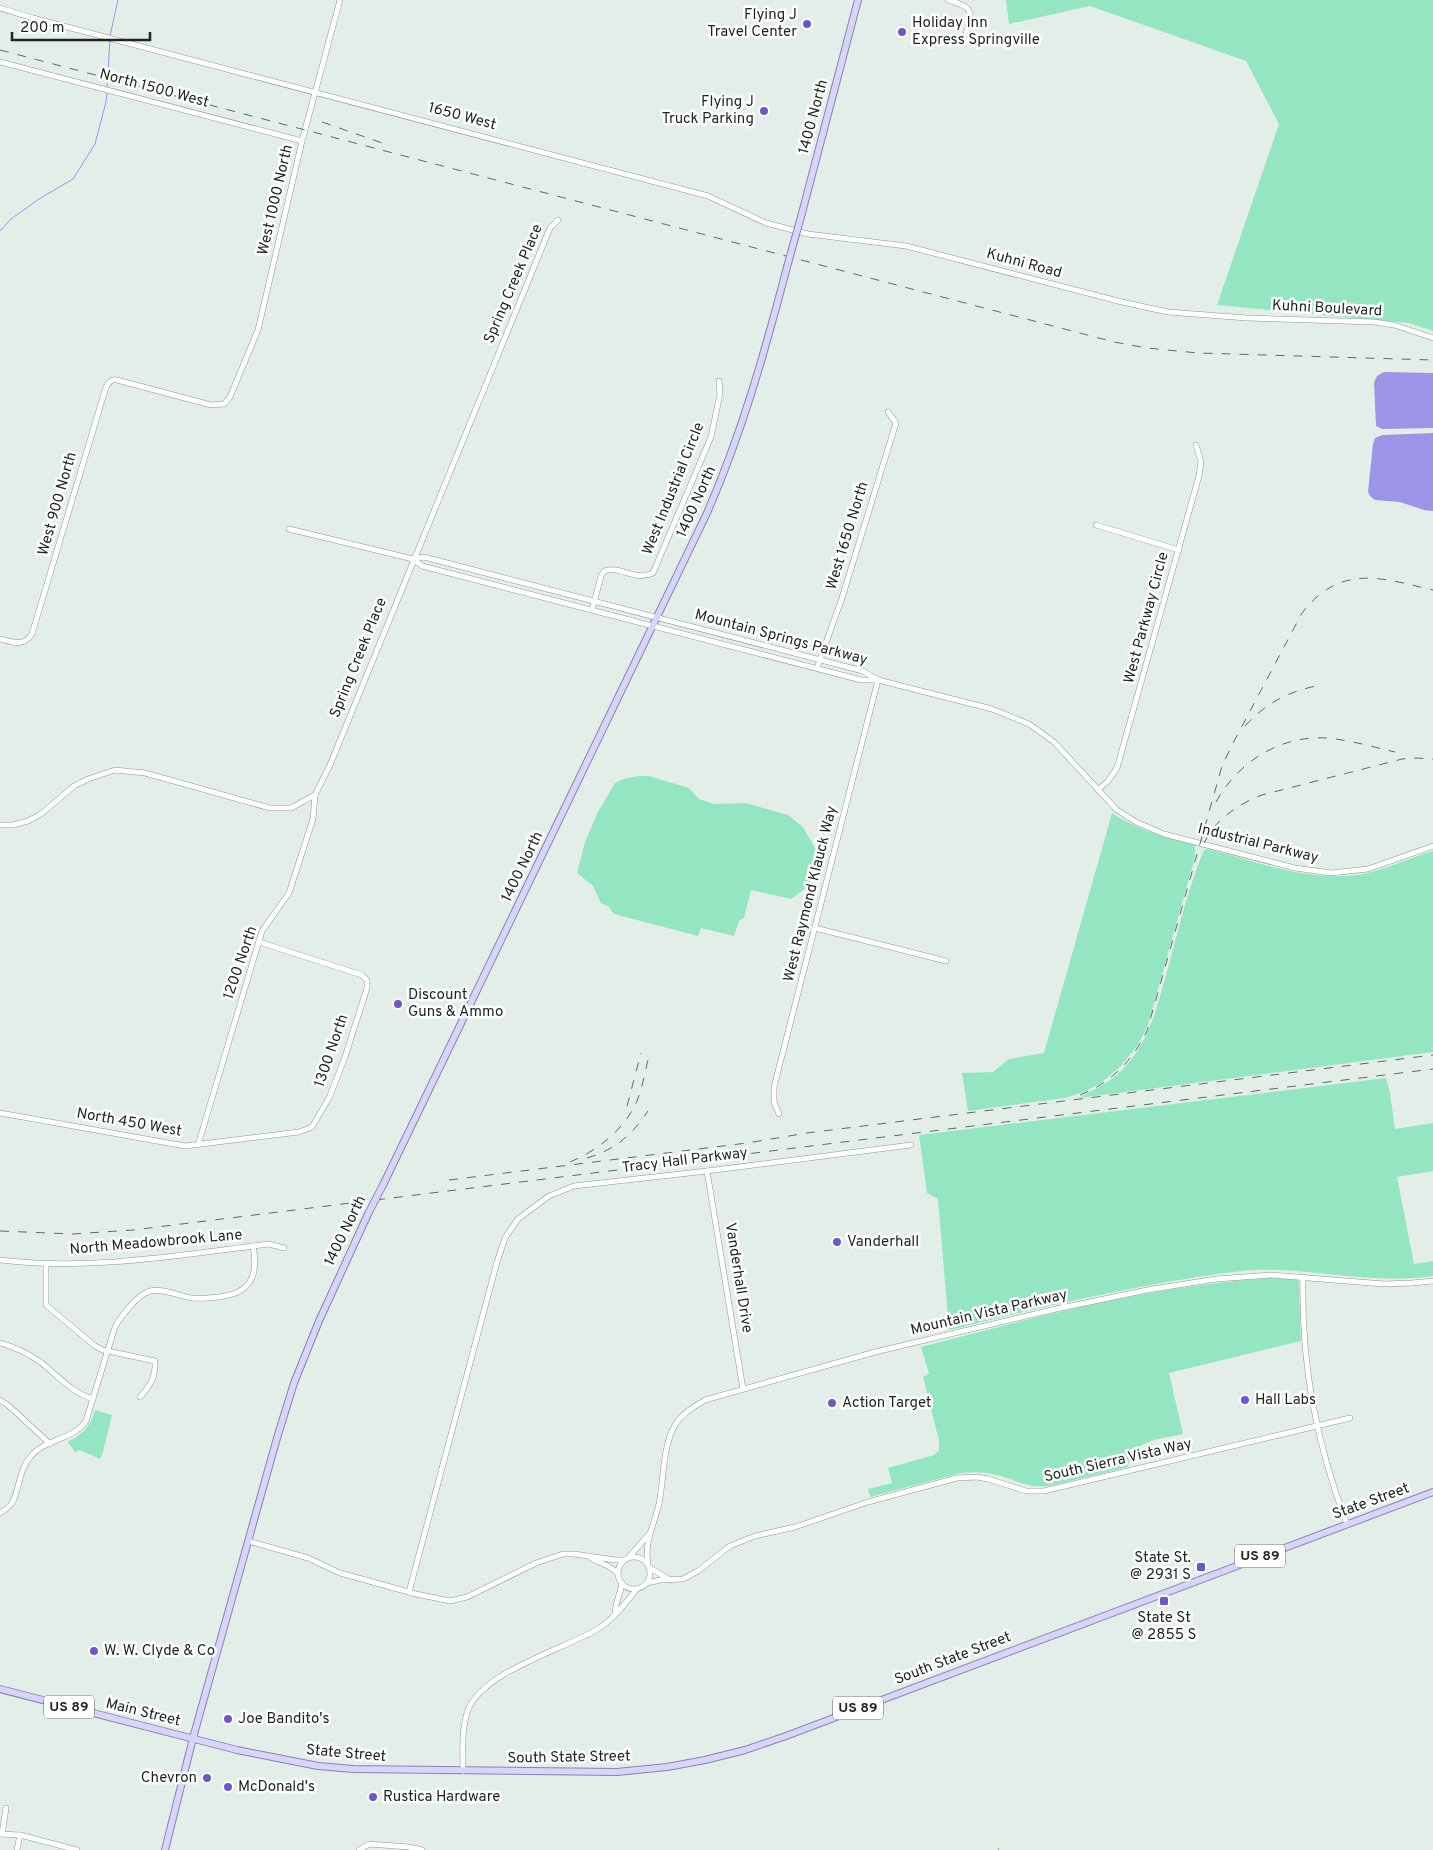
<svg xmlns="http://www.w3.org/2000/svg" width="1433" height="1850" font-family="Overpass,sans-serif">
<rect width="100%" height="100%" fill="#e4eee9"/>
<!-- green -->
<g fill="#94e6c3">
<polygon points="1006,0 1433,0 1433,331 1409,323 1217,305 1279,124 1246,61 1090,6 1009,24"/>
<polygon points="639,776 649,776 689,788 699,799 714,804 746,803 788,815 803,827 819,855 809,886 791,899 751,890 744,918 739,921 734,936 701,928 698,936 614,914 608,906 601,903 593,886 577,873 585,842 598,812 615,783 623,779"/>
<path d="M1112,813C1137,830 1166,837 1195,845V857L1148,1025L1138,1045L1120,1067L1101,1083L1084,1092L1065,1098L968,1111L962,1073L993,1072L1009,1059L1044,1053Z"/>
<path d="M1208,849C1258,862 1311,883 1363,874C1388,869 1409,858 1433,851V1052L1079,1098C1093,1090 1109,1083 1121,1071C1150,1043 1157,1005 1168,968C1179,928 1188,888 1204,850Z"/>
<path d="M1386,1078L1390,1093L1395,1129L1433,1123V1171L1397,1177L1414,1264L1433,1261V1276C1374,1285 1314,1268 1255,1270C1223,1272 1192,1278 1161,1283C1090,1296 1020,1312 950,1330L949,1329L938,1199L927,1193L919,1135Z"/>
<path d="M1269,1278L1295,1279L1299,1281L1301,1341L1169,1373L1183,1434C1161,1439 1132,1439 1128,1467L1049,1486C1022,1488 1015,1478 992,1474C981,1472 972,1472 961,1473L870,1497L868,1489L892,1483L888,1468L934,1455L939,1450V1441L923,1377L929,1374L921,1347C1035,1317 1151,1286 1269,1278Z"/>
<path d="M95,1410L112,1415L103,1452L100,1459L80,1450L75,1452L68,1442C83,1434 90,1427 95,1410Z"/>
</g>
<!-- water -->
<g fill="#9d94e7">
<polygon points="1384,372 1433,373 1433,428 1382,429 1376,426 1374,382 1377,376"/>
<polygon points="1433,433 1433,511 1424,510 1400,502 1375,500 1370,496 1368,492 1373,444 1375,438 1382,435"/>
</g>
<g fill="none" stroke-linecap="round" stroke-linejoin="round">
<!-- stream -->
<g stroke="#9d94e7" stroke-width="1">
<polyline points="110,36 118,0"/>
<polyline points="107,89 110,40"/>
<polyline points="0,231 11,219 39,199 73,179 95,144 106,102 107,93"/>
<polyline points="998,1848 999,1850"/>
</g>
<!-- minor casing -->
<g stroke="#8e9793" stroke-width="6">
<g id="minor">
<path d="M948,0C972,7 974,10 966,34"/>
<polyline points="0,8 33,18 708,196 766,223 808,234 906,246 1122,302 1168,312 1247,318 1374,322 1394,325 1433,338"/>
<polyline points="0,62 302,141"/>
<polyline points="1096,525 1179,550"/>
<polyline points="289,529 413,559 422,566 861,680 878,680"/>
<polyline points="413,559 424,557 863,671 878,680 992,709 1029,724 1054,742 1117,810 1136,822 1164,834 1295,868 1331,873 1368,869 1433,846"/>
<path d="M592,610L601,576L604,571C622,565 633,582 653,573L711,437L720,394L719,381"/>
<path d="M0,639C12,642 24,647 32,634L106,387C109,382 111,379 117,380L211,405L224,404L230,397L258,330L302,141L340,0"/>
<polyline points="817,668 842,598 896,423 888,412"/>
<polyline points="1098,790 1108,781 1117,768 1199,476 1201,462 1196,445"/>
<polyline points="0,825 13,825 28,821 41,814 74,786 88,779 115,770 145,773 270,808 291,808 315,795 330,765 550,228 558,220"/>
<polyline points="815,928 946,961"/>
<polyline points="0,1113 185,1146 299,1132 312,1127 330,1096 345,1057 367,988 367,980 362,975 259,942"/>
<polyline points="779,1114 774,1102 774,1087 878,680"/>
<polyline points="198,1145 262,931 289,893 313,819 315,795"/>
<polyline points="707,1171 743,1389"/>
<path d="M0,1260C90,1271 180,1255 269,1244L284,1248"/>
<path d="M46,1264V1305L95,1346L103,1350L155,1361C156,1377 150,1386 140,1397"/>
<path d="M1303,1277C1301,1364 1316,1443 1347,1524"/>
<path d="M0,1343C14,1347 27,1353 39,1361C58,1375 70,1392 93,1399"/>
<polyline points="0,1400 9,1406 50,1444"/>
<path d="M0,1513C4,1510 10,1507 12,1503C20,1488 19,1469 31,1456C45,1439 73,1440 86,1421L114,1330C118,1319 138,1294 150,1291C163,1288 179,1296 192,1298C201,1299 210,1298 219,1297C250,1293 259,1277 253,1246"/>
<polyline points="248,1541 308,1558 340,1573 416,1594 450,1601 467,1597 536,1563 563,1554 574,1554 615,1560 625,1560"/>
<circle cx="634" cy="1573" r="16"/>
<path d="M590,1557C599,1564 610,1564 618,1574"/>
<polyline points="629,1557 650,1533"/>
<path d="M648,1564C644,1543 654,1525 659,1504C664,1479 662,1448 675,1425C682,1413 694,1407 705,1400L875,1352L1056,1309L1147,1290L1216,1279L1271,1275L1384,1284L1412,1283L1433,1281"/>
<polyline points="650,1568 670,1580"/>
<polyline points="647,1583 660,1580 683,1579 698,1571 730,1546 755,1536 795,1527 868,1502 957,1478 977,1477 988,1479 1026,1491 1044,1491 1350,1418"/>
<polyline points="409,1592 497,1262 505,1238 518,1219 549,1196 574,1186 707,1171 911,1145"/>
<path d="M615,1614C615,1604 620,1594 622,1584"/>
<path d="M463,1771C463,1751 461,1730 468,1710C483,1672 561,1650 596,1630C613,1620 624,1605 636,1590"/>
<polyline points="0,1834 20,1835 77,1850"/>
<polyline points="2,1834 6,1808"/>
<polyline points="17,1850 20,1835"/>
<polyline points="359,1850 369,1844 409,1847 422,1850"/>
</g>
</g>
<!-- major casing -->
<g stroke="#8684ad" stroke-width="8">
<g id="major">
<polyline points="802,213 858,0"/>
<path d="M384,1183L707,513C742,433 765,351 787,267"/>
<polyline points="0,1689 237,1750 318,1766 353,1769 617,1772 667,1767 705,1760 745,1750 786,1736 1433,1492"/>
<polyline points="165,1850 193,1738 277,1438 294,1383 319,1321 368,1214"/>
</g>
</g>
<!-- minor -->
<use href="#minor" stroke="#fff" stroke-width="5"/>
<!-- major -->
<use href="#major" stroke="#d8d4fb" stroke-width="6"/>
<!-- rail -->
<g stroke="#626865" stroke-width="1" stroke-dasharray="9 9" stroke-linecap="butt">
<polyline points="0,50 1114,342 1147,348 1198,353 1433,360"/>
<polyline points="322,122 388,145"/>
<path d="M1245,726C1265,704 1287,692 1316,686"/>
<path d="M1216,802C1238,762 1280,735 1327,738C1350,740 1373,747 1395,752"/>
<path d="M1204,843C1216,819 1238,804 1262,795L1402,759L1417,758L1433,759"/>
<path d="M1080,1095C1111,1083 1133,1060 1147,1031L1222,766L1232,745L1302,613C1341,563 1381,578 1433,590"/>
<polyline points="627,1106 641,1053"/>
<path d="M587,1158C615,1150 632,1135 648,1111"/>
<path d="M570,1162C597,1151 625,1129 637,1101C643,1086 645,1071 649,1056"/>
<polyline points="449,1180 747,1143 807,1133 1433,1055"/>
<polyline points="0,1231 73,1234 133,1230 1433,1069"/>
</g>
<!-- major-bridge casing -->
<g stroke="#8684ad" stroke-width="8" stroke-linecap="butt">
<g id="major-bridge">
<polyline points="787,267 802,213"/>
<polyline points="368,1214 384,1183"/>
</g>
</g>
<!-- major-bridge -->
<use href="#major-bridge" stroke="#d8d4fb" stroke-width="6"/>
</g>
<!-- markers -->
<g fill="#6e56cf" stroke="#fff" stroke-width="2">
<circle cx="807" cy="24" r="5"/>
<circle cx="902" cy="32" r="5"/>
<circle cx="764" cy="111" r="5"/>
<circle cx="398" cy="1004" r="5"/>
<circle cx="837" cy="1242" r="5"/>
<circle cx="1245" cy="1400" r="5"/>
<circle cx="832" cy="1403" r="5"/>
<rect x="1196" y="1562" width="10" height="10" rx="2.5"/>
<rect x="1159" y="1596" width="10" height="10" rx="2.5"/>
<circle cx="94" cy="1651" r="5"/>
<circle cx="228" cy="1719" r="5"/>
<circle cx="207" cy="1778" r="5"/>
<circle cx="228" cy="1787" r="5"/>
<circle cx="373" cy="1797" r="5"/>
</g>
<g text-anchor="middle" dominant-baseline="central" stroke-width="5" stroke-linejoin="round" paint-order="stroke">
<!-- shield labels -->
<g fill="#fff" stroke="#626564" stroke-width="1">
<rect x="1235" y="1544.5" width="50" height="23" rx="4"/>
<rect x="44" y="1695.5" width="50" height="23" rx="4"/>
<rect x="833" y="1696.5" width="50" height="23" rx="4"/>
</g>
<g font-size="14" font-weight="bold" fill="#1f2321">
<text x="1260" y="1556">US 89</text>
<text x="69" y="1707">US 89</text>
<text x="858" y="1708">US 89</text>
</g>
<!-- poi labels -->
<g font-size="15" fill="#1f2321" stroke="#fff" text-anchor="start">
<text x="797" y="15" text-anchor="end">Flying J<tspan x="797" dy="17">Travel Center</tspan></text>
<text x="912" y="23">Holiday Inn<tspan x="912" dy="17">Express Springville</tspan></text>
<text x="754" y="102" text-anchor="end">Flying J<tspan x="754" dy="17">Truck Parking</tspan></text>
<text x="408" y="995">Discount<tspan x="408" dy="17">Guns &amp; Ammo</tspan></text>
<text x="847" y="1242">Vanderhall</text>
<text x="1255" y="1400">Hall Labs</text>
<text x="842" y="1403">Action Target</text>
<text x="1191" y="1558" text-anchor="end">State St.<tspan x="1191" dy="17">@ 2931 S</tspan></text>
<text x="1164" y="1618" text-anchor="middle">State St<tspan x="1164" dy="17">@ 2855 S</tspan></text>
<text x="104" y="1651">W. W. Clyde &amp; Co</text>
<text x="238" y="1719">Joe Bandito's</text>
<text x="197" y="1778" text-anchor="end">Chevron</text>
<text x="238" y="1787">McDonald's</text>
<text x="383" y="1797">Rustica Hardware</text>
</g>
<!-- street labels -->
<g font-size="15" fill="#1f2321" stroke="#fff">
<text transform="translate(154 89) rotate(15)">North 1500 West</text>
<text transform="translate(462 117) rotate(15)">1650 West</text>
<text transform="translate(814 117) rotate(-75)">1400 North</text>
<text transform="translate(276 200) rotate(-77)">West 1000 North</text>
<text transform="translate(1024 264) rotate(15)">Kuhni Road</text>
<text transform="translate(514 284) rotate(-67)">Spring Creek Place</text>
<text transform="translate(1327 309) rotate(3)">Kuhni Boulevard</text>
<text transform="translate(674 489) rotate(-68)">West Industrial Circle</text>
<text transform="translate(697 502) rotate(-66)">1400 North</text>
<text transform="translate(58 504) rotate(-74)">West 900 North</text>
<text transform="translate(848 536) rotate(-73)">West 1650 North</text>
<text transform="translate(1147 618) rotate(-75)">West Parkway Circle</text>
<text transform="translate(781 638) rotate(15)">Mountain Springs Parkway</text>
<text transform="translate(359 658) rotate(-68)">Spring Creek Place</text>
<text transform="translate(1258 844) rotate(14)">Industrial Parkway</text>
<text transform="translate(523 867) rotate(-64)">1400 North</text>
<text transform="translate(811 894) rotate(-76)">West Raymond Klauck Way</text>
<text transform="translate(241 963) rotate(-71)">1200 North</text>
<text transform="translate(332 1051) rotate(-71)">1300 North</text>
<text transform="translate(129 1123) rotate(10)">North 450 West</text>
<text transform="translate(685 1161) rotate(-7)">Tracy Hall Parkway</text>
<text transform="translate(346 1231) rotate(-64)">1400 North</text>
<text transform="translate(156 1243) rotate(-5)">North Meadowbrook Lane</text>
<text transform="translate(738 1278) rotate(81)">Vanderhall Drive</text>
<text transform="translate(989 1313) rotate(-13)">Mountain Vista Parkway</text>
<text transform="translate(1118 1461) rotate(-13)">South Sierra Vista Way</text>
<text transform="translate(1371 1502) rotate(-20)">State Street</text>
<text transform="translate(953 1659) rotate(-21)">South State Street</text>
<text transform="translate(143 1713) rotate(14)">Main Street</text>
<text transform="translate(346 1754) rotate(5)">State Street</text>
<text transform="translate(569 1758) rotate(-1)">South State Street</text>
</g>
</g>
<!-- scale -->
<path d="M12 32v8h138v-8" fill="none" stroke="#1f2321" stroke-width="2.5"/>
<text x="20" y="32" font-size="15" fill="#1f2321" stroke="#ffffff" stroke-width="4" paint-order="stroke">200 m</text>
</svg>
